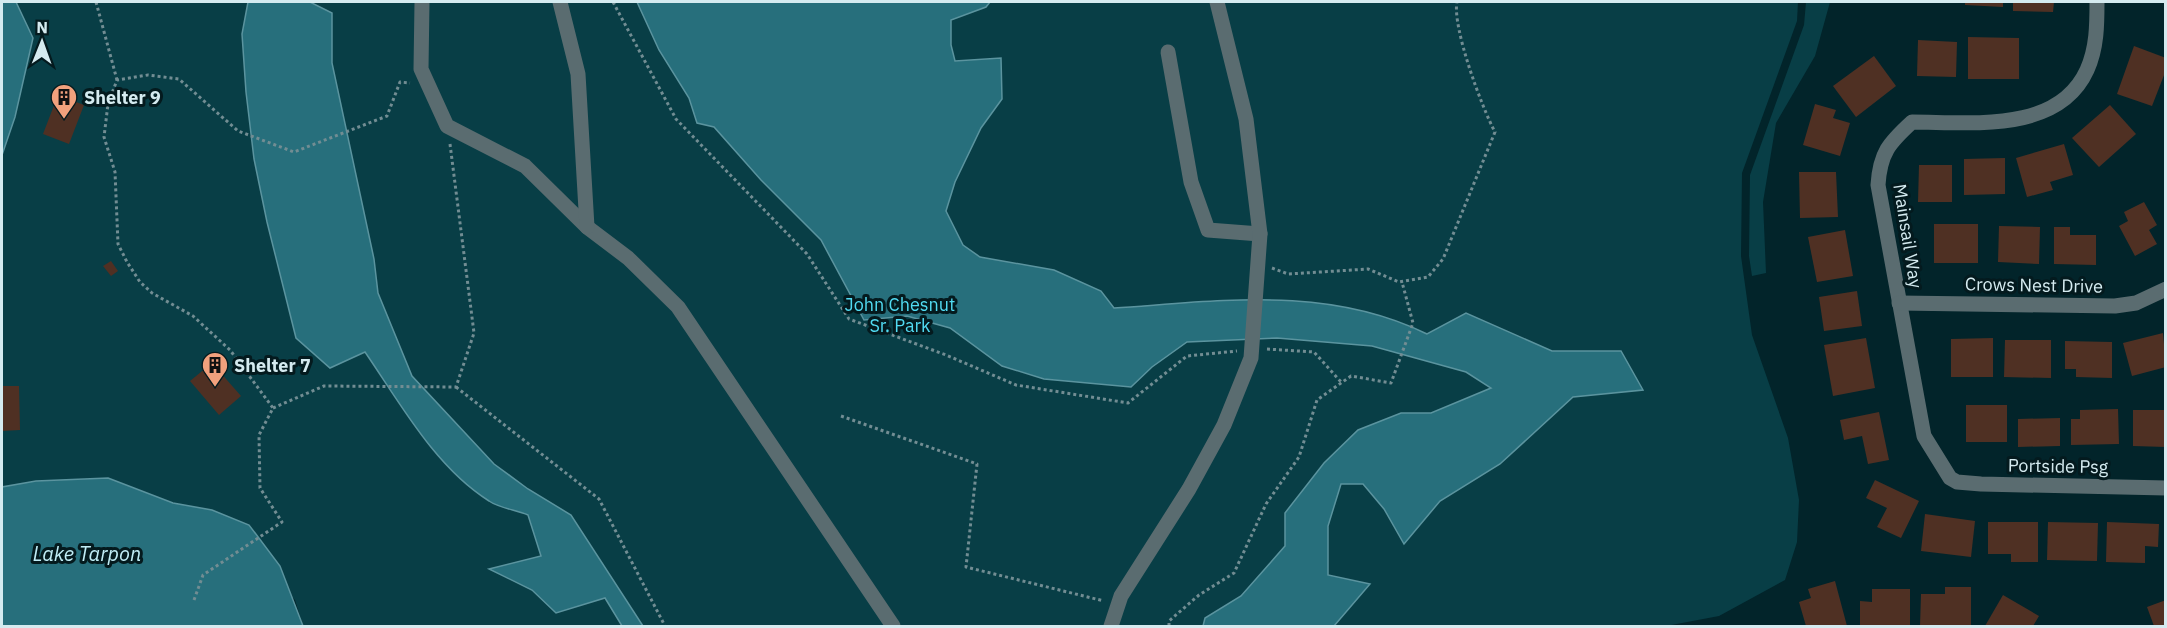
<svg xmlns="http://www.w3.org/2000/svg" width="2167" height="628" font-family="'IBM Plex Sans',sans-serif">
<rect width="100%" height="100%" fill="#02242a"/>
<!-- green -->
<g fill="#083e46">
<polygon points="16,2 1798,2 1797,21 1742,173 1741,256 1752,335 1788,438 1799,500 1797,542 1785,580 1719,616 1666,626 303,626 295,600 212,510 173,503 108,478 36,481 2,487 2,155 15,117 33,38"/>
<polygon points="1806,2 1830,2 1815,56 1776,123 1763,202 1766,273 1752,276 1749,256 1750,175 1804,25"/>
</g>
<!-- water -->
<g fill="#276f7c" stroke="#5b949f" stroke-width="1.5">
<polygon points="2,2 16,2 33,38 15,117 2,155"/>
<path d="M248,2H310L332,13V63L374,259L378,293L412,376L494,464L528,489L571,515L643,626H622L605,598L556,613L532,590L489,569L541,556L528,515C516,510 499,508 489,501C435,467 400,403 365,352L330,368L296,338L267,222L254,159L246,92L242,34Z"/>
<path d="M637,2H990L986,7L951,20V45L955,61L1001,58L1002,99L981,128L955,182L946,211L963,245L980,257L1054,270L1101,291L1114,308C1221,301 1327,285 1427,334L1466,313L1552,351H1621L1643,390L1573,397L1500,464L1440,501L1404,544L1384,509L1363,484H1341L1328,526V575L1370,584L1334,626H1203L1205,618L1241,596L1285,546V513L1324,463L1358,430L1401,413H1431L1491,388L1466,372L1372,346L1277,338L1187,342L1152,367L1131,387L1044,379L1002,366L950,328L907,316L864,320L821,240L761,180L714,127L697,123L689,98L659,50Z"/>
<polygon points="108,478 173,503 212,510 249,525 280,566 303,626 2,626 2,487 36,481"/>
</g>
<!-- building -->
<g fill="#4f3023">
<polygon points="1965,2 2003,2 2003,7 1965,5"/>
<polygon points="2013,2 2054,2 2053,12 2013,11"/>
<polygon points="1968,37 2019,38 2019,79 1968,79"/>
<polygon points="1918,40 1957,42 1956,77 1917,76"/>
<polygon points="2134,46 2166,58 2166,70 2152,106 2117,94"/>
<polygon points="1874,56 1896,86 1856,117 1833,86"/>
<polygon points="58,95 84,105 69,144 43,134"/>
<polygon points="1815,104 1836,110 1833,118 1850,123 1840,156 1803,145"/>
<polygon points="2110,105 2136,134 2099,167 2072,138"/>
<polygon points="2064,144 2073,175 2050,182 2053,190 2027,197 2016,158"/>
<polygon points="2005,158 2005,194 1964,195 1964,159"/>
<polygon points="1919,165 1952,165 1952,202 1918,202"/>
<polygon points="1799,172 1836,172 1838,217 1800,218"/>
<polygon points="2144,202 2157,225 2149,230 2157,244 2135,256 2119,226 2128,221 2124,212"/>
<rect x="1934" y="224" width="44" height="39"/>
<polygon points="1999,226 2040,227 2039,264 1998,262"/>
<polygon points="2054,227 2070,227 2070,235 2096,235 2096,265 2054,264"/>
<polygon points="1845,230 1853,276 1817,282 1808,237"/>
<polygon points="111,261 118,271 111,276 103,266"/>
<polygon points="1857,291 1862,326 1824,331 1819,297"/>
<polygon points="2163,333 2166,367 2132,376 2123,343"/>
<polygon points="1866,338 1875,388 1833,396 1824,345"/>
<polygon points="1993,338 1993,377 1951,377 1951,339"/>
<polygon points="2005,340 2051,340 2051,378 2004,377"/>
<polygon points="2065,341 2112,342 2112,378 2076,377 2076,369 2065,369"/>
<polygon points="212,363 241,396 219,415 190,381"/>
<polygon points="2,386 19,386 20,430 2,431"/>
<rect x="1966" y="405" width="41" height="37"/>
<polygon points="2118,409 2119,444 2071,445 2071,419 2080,419 2080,410"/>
<polygon points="2133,410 2166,410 2166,447 2133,446"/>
<polygon points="1879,412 1889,460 1868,464 1862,436 1844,440 1840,420"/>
<polygon points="2060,418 2060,446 2018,447 2018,419"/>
<polygon points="1875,480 1919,501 1901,538 1877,527 1887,508 1866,498"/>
<polygon points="1925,514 1975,521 1971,557 1921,551"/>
<polygon points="1988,522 2038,522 2038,562 2011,562 2011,554 1988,554"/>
<polygon points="2048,522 2098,523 2097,561 2047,560"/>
<polygon points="2107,522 2159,524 2158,547 2145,546 2145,563 2106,562"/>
<polygon points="1835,581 1847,626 1806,626 1799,602 1811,598 1808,589"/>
<polygon points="1945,587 1971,587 1971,626 1920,626 1921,594 1945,594"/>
<polygon points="1872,589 1910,589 1910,626 1860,626 1860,601 1872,602"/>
<polygon points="2003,595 2039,616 2033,626 1985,626"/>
<polygon points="2166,600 2166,626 2154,626 2147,607"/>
</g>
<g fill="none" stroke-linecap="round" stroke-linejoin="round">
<!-- path -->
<g stroke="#728d93" stroke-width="3" stroke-dasharray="3 3" stroke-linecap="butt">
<polyline points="96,2 117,80"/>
<polyline points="613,2 676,119 807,254 849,319 946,355 1016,385 1128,403 1187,356 1237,351"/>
<path d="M1272,268L1288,274L1368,269L1399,282L1428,277L1443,259L1495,132C1482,108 1452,27 1457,2"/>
<polyline points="1267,349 1314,352 1342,383"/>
<polyline points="456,387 599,499 665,626"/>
<polyline points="273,408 324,386 456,387 474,333 450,144"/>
<polyline points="841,416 977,464 966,567 1104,601"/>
<polyline points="194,600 203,575 282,522 260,488 259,435 273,408 230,350 193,316 152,293 140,282 127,262 118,244 115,172 104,137 108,104 117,80 148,75 179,79 238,131 294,152 387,116 400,82 410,83"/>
<polyline points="1169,626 1169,621 1199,595 1234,573 1266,504 1299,457 1317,400 1351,376 1391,383 1413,323 1402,282"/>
</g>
<!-- minor -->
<g stroke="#5a6c70" stroke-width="15">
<polyline points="422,2 421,69 447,126 525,166 587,227 628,258 678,307 893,626"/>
<polyline points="560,2 578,74 587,227"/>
<path d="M2097,2C2097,24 2097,48 2087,70C2058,134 1970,122 1912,122C1889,143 1880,153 1878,185L1924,436L1950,478L1957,482L1981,484L2166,488"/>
<polyline points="1168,52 1191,182 1208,230 1260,234"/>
<polyline points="1899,303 2115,306 2136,303 2166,289"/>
<polyline points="1111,626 1121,596 1189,489 1224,425 1251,358 1260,234 1246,119 1217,2"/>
</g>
</g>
<!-- icons -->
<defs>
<g id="building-pin" transform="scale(1.35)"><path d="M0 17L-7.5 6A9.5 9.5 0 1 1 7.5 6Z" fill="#f1a17d" stroke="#041a1e"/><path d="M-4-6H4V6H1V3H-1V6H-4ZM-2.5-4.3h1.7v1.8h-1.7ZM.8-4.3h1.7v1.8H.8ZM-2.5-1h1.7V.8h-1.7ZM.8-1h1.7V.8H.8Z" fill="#111"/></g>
</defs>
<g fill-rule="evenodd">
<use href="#building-pin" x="64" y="97"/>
<use href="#building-pin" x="215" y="365"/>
</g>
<g text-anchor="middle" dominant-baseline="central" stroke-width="6" stroke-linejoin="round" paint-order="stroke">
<!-- poi labels -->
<g font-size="18" font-weight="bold" fill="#d5ebf0" stroke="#041a1e" text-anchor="start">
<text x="84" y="97">Shelter 9</text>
<text x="234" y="365">Shelter 7</text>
</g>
<!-- street labels -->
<g font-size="18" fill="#d5ebf0" stroke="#041a1e">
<text transform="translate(1908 236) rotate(81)">Mainsail Way</text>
<text transform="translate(2034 285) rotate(1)">Crows Nest Drive</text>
<text transform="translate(2058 466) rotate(1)">Portside Psg</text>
</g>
<!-- park labels -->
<g font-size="18" fill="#51dbf2" stroke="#041a1e">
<text x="900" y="304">John Chesnut<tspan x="900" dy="21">Sr. Park</tspan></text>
</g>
<!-- water labels -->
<g font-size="20" font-style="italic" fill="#c0edf6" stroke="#041a1e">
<text x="87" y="553">Lake Tarpon</text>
</g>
</g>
<!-- border -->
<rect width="2167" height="628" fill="none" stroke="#d5ebf0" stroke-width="6"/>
<!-- north arrow -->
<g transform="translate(42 42) rotate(1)" stroke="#041a1e" stroke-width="4.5" paint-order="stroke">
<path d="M0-4.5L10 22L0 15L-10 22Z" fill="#d5ebf0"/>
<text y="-9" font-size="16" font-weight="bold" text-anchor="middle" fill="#d5ebf0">N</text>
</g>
</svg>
